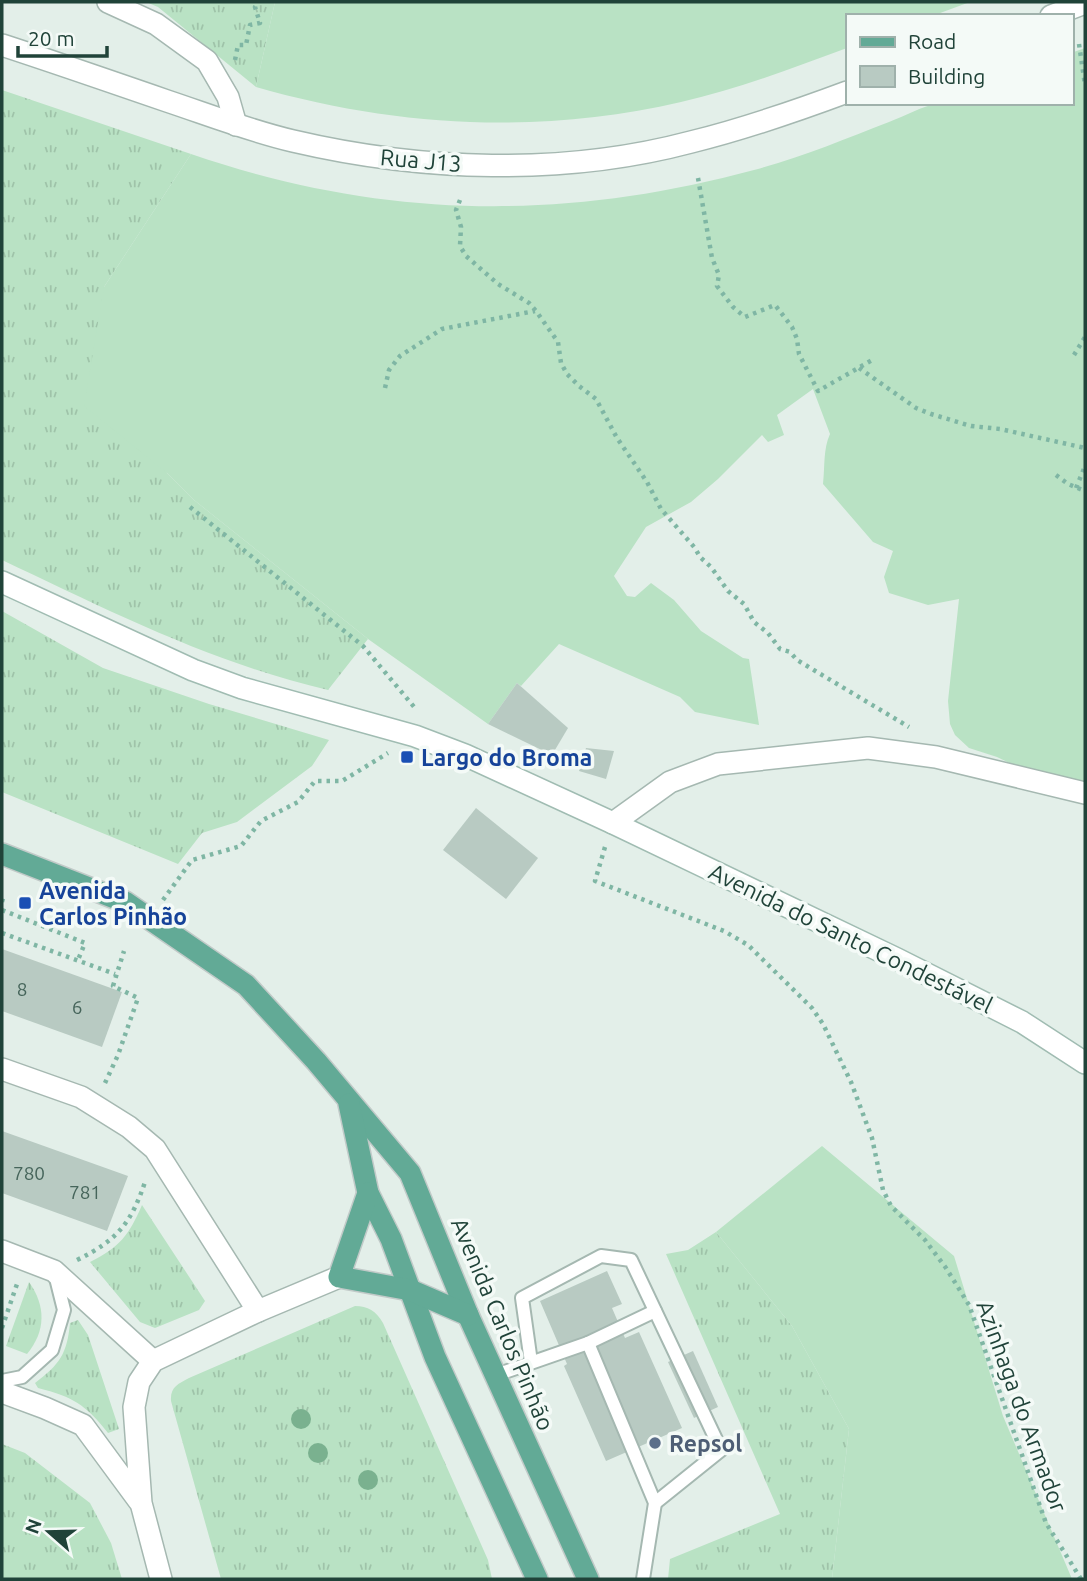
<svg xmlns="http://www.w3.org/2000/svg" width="1087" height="1581" font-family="Ubuntu,sans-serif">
<defs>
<pattern id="grass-tufts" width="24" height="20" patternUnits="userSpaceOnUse" patternTransform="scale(1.75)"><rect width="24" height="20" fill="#b9e2c4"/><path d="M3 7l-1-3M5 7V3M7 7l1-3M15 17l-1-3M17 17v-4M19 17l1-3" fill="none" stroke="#9fc3a9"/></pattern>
</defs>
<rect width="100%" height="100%" fill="#e3efe9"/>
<!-- grass -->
<g fill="url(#grass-tufts)">
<polygon points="146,2 275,2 256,87 158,7"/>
<path d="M2,90L191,154L104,287L167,473L194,500L368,639L328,690C212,663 108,610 2,560Z"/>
<polygon points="2,611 103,668 209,704 329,740 312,766 237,822 202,833 178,864 2,792"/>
<path d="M142,1205L205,1301L199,1310L155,1328L140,1322L90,1262C120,1247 129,1235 142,1205Z"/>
<polygon points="716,1232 792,1326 849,1429 832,1579 668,1579 670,1559 780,1514 666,1254 688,1250"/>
<path d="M29,1282C46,1306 46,1331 27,1354L6,1346Z"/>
<path d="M355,1306C368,1306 376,1311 383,1323L488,1560L492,1579H221L171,1401C170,1387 178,1384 189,1378Z"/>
<path d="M78,1320L88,1335L119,1429L108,1433C85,1404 73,1397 38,1388L35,1383C60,1364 67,1354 70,1323Z"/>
<polygon points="2,1444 25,1453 90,1503 111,1543 122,1579 2,1579"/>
</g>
<!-- garden -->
<g fill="#b9e2c4">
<path d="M275,2H970L932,16H847V48C793,68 738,89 681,102C540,135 395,127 256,87Z"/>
<path d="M1085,48V794L1024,770L997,757L969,748L955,735L950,724L948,701L959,599L928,605L889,593L884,577L893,551L873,542L823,484C825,467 823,449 830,434L813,389L777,415L784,435L768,442L762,435L718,479L691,502L646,527L614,576L627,596L635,597L651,583L674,600L701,631L743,658L749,659L759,725L695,712L680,697L559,644L521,686L517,683L488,724L368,639L194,500L167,473L84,406L104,287L191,154C381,219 561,222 754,170C800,158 845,139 889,122C905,116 922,106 939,103C950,101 964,103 976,103C1008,103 1039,103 1071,103V53Z"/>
<polygon points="822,1146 954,1256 1003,1416 1072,1579 832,1579 849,1429 792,1326 716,1232"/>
</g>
<!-- building -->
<g fill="#b8cac2">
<polygon points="517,683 568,728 552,755 488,724"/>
<polygon points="586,748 614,751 606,779 579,771"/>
<polygon points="476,808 538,858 506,899 443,850"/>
<polygon points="2,949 122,992 102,1047 2,1011"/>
<polygon points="2,1131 128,1176 107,1231 2,1193"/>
<polygon points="607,1271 622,1304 612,1308 625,1338 639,1332 682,1428 606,1461 564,1366 567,1364 540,1301"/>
<polygon points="693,1351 718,1407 694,1418 668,1362"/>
</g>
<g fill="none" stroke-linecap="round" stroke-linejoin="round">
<!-- service casing -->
<g stroke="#a5b8b1" stroke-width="16">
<g id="service">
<polyline points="588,1343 655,1311"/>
<polyline points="531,1362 522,1298 601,1256 631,1260 721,1450 655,1503"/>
<polyline points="496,1375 588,1343 655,1503 643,1579"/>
<polyline points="2,1381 22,1377 52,1350 64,1310 55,1274"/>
</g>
</g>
<!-- minor casing -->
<g stroke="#a5b8b1" stroke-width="24">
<g id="minor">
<polyline points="108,2 156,24 207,61 228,97 236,125"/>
<polyline points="613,823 670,782 718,764 868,748 936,757 1085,793"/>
<polyline points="2,1069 81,1097 129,1127 155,1149 258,1311"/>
<polyline points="2,1251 54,1271 153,1361"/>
<polyline points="2,1392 45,1408 83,1425 139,1501"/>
<polyline points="161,1579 141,1503 134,1407 139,1382 153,1361 258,1311 339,1277"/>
</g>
</g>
<!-- tertiary casing -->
<g stroke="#a5b8b1" stroke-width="24">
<g id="tertiary">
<polyline points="1051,16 1085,3"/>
<path d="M2,45C57,63 112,82 167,101C209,115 250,131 293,141C421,171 563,176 691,142C744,129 796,111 847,92"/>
</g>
</g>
<!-- secondary casing -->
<g stroke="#a0bcb2" stroke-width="24">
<polyline id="secondary" points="2,582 193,670 242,688 415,736 465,755 613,823 897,959 1022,1022 1085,1063"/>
</g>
<!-- primary casing -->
<g stroke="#c1cac8" stroke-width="24">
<g id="primary">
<polyline points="2,854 125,902 246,985 316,1061 410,1173 468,1315 588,1579"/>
<polyline points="349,1104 368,1193 391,1239 435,1357 537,1579"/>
<polyline points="368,1193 339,1277 410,1290 468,1315"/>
</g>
</g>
<!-- path -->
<g stroke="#7fb6a4" stroke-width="4.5" stroke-dasharray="3.5 5" stroke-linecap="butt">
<polyline points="1079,44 1085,85"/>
<polyline points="235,60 238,45 246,45 250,25 260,23 255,7 258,2"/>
<polyline points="698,178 712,258 719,275 717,286 733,307 745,317 775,305 792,327 797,339 799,354 818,391 874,359"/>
<polyline points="460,200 456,210 461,227 460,246 466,256 498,284 529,303 536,311 558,342 561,363 567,374 579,386 596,399 617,438 647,482 661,509 695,548 700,557 711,567 728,591 744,604 754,622 768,633 780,649 790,652 797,660 909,727"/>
<polyline points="1074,355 1085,337"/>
<polyline points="859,368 916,408 931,414 971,426 1000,429 1085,448"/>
<polyline points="385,388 389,370 400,356 442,329 535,311"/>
<polyline points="1056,475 1068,484 1085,491"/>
<polyline points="1076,488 1085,466"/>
<polyline points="190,507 363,646 415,708"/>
<polyline points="605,847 595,881 724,931 748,945 812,1008 823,1024 851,1082 872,1138 883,1190 891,1206 925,1240 946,1268 969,1305 1046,1523 1081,1579"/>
<polyline points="163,900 192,860 241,846 261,821 298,802 315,781 342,781 388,753"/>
<polyline points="2,902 4,895"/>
<polyline points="2,910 85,943 78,960"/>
<polyline points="2,933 115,974"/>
<polyline points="105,1083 118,1055 138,998 113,986 124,951"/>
<path d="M77,1260C118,1240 132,1222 146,1179"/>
<polyline points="2,1328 17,1284"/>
</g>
<!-- service -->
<use href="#service" stroke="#fff" stroke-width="12"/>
<!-- minor -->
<use href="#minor" stroke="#fff" stroke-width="21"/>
<!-- tertiary -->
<use href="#tertiary" stroke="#fff" stroke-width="21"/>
<!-- secondary -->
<use href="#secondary" stroke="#fff" stroke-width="21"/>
<!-- primary -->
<use href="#primary" stroke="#62aa96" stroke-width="21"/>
</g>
<!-- trees -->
<g fill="#7ab18f">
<circle cx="301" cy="1419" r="10"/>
<circle cx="318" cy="1453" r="10"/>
<circle cx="368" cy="1480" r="10"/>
</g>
<!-- markers -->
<g fill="#1a4fb4" stroke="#f4faf7" stroke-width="2.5">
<rect x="400" y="750" width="14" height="14" rx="3.5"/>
<rect x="18" y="896" width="14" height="14" rx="3.5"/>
</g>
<circle fill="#5c6f8a" stroke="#f4faf7" stroke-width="2.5" cx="655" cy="1443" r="7"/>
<g text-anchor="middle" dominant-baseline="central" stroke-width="7" stroke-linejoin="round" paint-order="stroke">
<!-- number labels -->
<g font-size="19" fill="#46655b">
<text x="22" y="989">8</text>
<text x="77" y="1007">6</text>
<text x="29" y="1173">780</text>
<text x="85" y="1192">781</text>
</g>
<!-- street labels -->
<g font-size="23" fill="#204339" stroke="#f4faf7">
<text transform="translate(421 160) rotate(5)">Rua J13</text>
<text transform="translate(851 938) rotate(26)">Avenida do Santo Condestável</text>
<text transform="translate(503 1324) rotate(67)">Avenida Carlos Pinhão</text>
<text transform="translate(1022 1406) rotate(70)">Azinhaga do Armador</text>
</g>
<!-- transit labels -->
<g font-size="23" font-weight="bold" fill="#164399" stroke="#f4faf7" text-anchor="start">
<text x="421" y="757">Largo do Broma</text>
<text x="39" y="890">Avenida<tspan x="39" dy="26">Carlos Pinhão</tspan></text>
</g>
<!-- service labels -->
<g font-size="23" font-weight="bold" fill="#4e5e75" stroke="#f4faf7" text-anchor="start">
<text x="669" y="1443">Repsol</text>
</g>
</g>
<!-- border -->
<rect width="1087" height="1581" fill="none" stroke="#204339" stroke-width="7"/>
<!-- legend -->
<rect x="846" y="14" width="228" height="91" fill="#f4faf7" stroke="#9fb1ab" stroke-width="2"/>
<rect x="860" y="37" width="35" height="10" fill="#62aa96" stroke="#9fb1ab" stroke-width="2"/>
<text x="908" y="49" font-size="21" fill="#204339">Road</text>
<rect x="860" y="66" width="35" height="21" fill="#b8cac2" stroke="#9fb1ab" stroke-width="2"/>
<text x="908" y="84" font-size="21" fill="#204339">Building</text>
<!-- north arrow -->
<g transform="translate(49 1532) rotate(290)" stroke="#f4faf7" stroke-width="5" paint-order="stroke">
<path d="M0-5L12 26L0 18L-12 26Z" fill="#204339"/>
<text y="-10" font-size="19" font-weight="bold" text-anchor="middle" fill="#204339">N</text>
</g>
<!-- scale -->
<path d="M18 46v10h89v-10" fill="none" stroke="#204339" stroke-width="3.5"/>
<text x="28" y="46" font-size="21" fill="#204339" stroke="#f4faf7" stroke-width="5" paint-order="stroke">20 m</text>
</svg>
